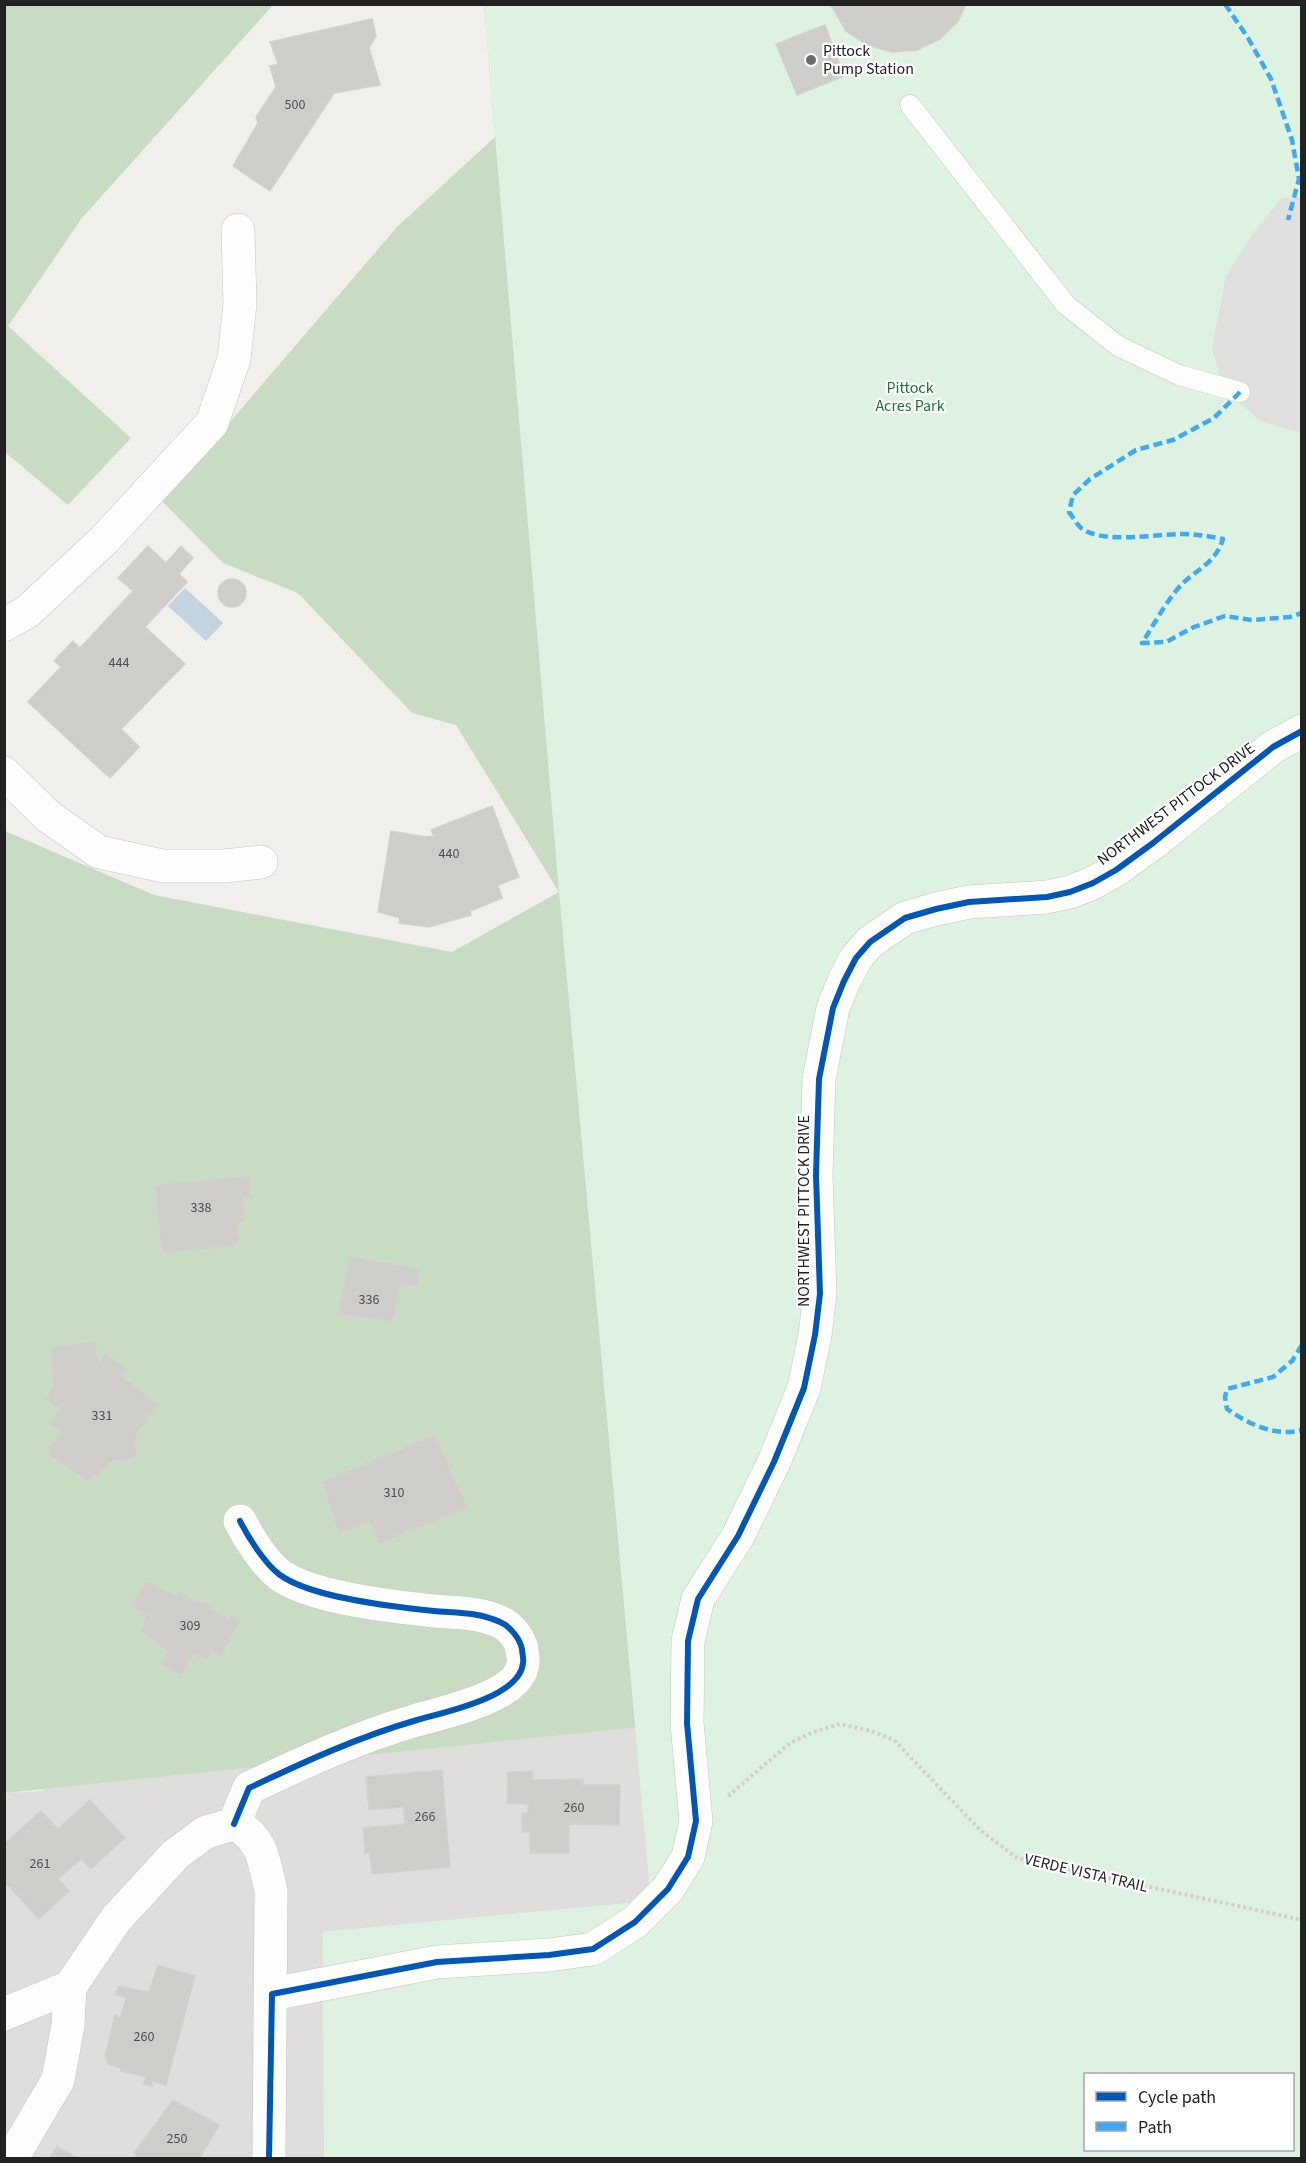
<svg xmlns="http://www.w3.org/2000/svg" width="1306" height="2163" font-family="'Source Sans 3',sans-serif">
<rect width="100%" height="100%" fill="#f0efeb"/>
<!-- residential -->
<polygon fill="#dfdedc" points="578,1100 651,1901 323,1932 324,2158 5,2158 5,1793 42,1791"/>
<!-- forest -->
<g fill="#c8dcc3">
<polygon points="4,5 273,5 82,218 8,326 131,438 68,505 5,452"/>
<polygon points="484,5 1301,5 667,1724 5,1793 5,831 154,895 452,952 559,892 456,725 412,713 298,593 223,563 162,501 397,227 495,137"/>
</g>
<!-- park -->
<path fill="#ddf2e0" fill-rule="evenodd" d="M484,5H1301V2158H324L323,1932L651,1901L559,892ZM1086,2074H1292V2150H1086Z"/>
<!-- parking -->
<polygon fill="#e0e0de" points="1298,197 1301,198 1301,433 1260,421 1224,389 1212,348 1226,276 1250,238 1281,198"/>
<!-- water -->
<polygon fill="#c2d4df" points="185,588 223,623 206,641 168,606"/>
<!-- building -->
<g fill="#cecdca" stroke="#d3d1cd" stroke-width="1.5">
<polygon points="830,4 966,4 958,21 940,39 917,50 892,52 867,45 846,31"/>
<polygon points="372,19 376,36 369,48 380,85 334,93 270,191 233,166 258,123 256,117 276,87 270,66 278,64 270,42"/>
<polygon points="825,25 844,76 797,95 776,44"/>
<polygon points="148,546 166,563 181,546 193,558 179,574 187,582 145,627 185,664 121,729 139,747 110,778 28,702 61,667 54,661 73,641 80,648 133,591 118,578"/>
<circle cx="232" cy="593" r="14"/>
<polygon points="492,806 519,877 498,885 502,898 470,911 471,915 429,927 399,923 400,918 378,912 391,831 426,837 434,836 431,830"/>
<polygon points="249,1176 251,1198 243,1198 245,1219 237,1226 239,1240 233,1246 162,1253 155,1185"/>
<polygon points="350,1256 418,1269 418,1286 401,1284 393,1321 338,1314"/>
<polygon points="95,1342 99,1362 105,1353 127,1369 121,1376 158,1404 135,1437 136,1458 110,1462 97,1476 94,1474 89,1481 47,1453 60,1431 49,1424 60,1409 46,1400 53,1385 51,1347"/>
<polygon points="434,1435 467,1507 379,1544 370,1521 339,1533 322,1482"/>
<polygon points="145,1581 176,1596 179,1591 194,1600 210,1605 209,1609 229,1619 231,1615 240,1620 221,1656 211,1651 207,1660 192,1654 182,1675 161,1664 167,1651 141,1631 146,1614 131,1606"/>
<polygon points="442,1770 450,1867 372,1874 370,1852 365,1853 363,1828 405,1824 403,1807 369,1810 366,1777"/>
<polygon points="533,1771 532,1780 583,1779 583,1785 620,1785 619,1825 569,1824 569,1853 530,1853 530,1832 522,1832 522,1814 528,1813 528,1804 507,1803 508,1772"/>
<polygon points="90,1800 125,1838 91,1869 81,1859 58,1879 69,1891 39,1919 4,1881 4,1844 41,1811 58,1829"/>
<polygon points="158,1965 195,1976 166,2085 152,2081 152,2086 143,2084 146,2077 120,2071 121,2068 108,2064 105,2056 115,2015 120,2018 126,1998 115,1994 119,1986 149,1992"/>
<polygon points="173,2100 219,2125 200,2158 137,2158 134,2153"/>
<polygon points="57,2146 77,2158 49,2158"/>
</g>
<g fill="none" stroke-linecap="round" stroke-linejoin="round">
<!-- lane casing -->
<g stroke="#c6c5c3" stroke-width="21">
<polyline id="lane" points="910,105 1066,305 1118,346 1179,375 1240,392"/>
</g>
<!-- street casing -->
<g stroke="#c6c5c3" stroke-width="34">
<g id="street">
<polyline points="4,625 27,612 104,540 212,423 234,359 240,304 238,230"/>
<polyline points="4,773 49,817 99,852 163,866 224,866 261,862"/>
<path d="M234,1824L249,1788C304,1762 358,1737 417,1720C445,1712 520,1697 523,1663C524,1659 522,1653 522,1649C520,1639 510,1626 500,1622C479,1612 457,1613 434,1611C394,1607 312,1598 280,1575C265,1564 248,1537 240,1521"/>
<path d="M234,1824C263,1838 264,1861 271,1891L269,2158"/>
<polyline points="272,1994 437,1962 549,1955 593,1949 635,1922 668,1889 688,1857 696,1821 687,1723 688,1641 698,1599 738,1536 774,1462 804,1388 815,1335 820,1294 816,1175 819,1079 833,1008 844,981 856,958 870,942 905,918 936,909 969,902 1047,897 1070,892 1093,883 1116,870 1153,843 1273,747 1302,731"/>
<polyline points="4,2014 70,1987"/>
<polyline points="12,2158 58,2080 68,2025 70,1987 116,1919 176,1854 206,1832 234,1824"/>
</g>
</g>
<!-- path -->
<polyline stroke="#d7cecb" stroke-width="4" stroke-dasharray="3 3" stroke-linecap="butt" points="728,1796 790,1743 813,1732 840,1724 871,1731 894,1740 980,1830 1017,1858 1302,1920"/>
<!-- lane -->
<use href="#lane" stroke="#fdfdfc" stroke-width="20"/>
<!-- street -->
<use href="#street" stroke="#fdfdfc" stroke-width="33"/>
<!-- quiet -->
<g stroke="#3fa9f5" stroke-width="4.5" stroke-dasharray="9 4.5" stroke-linecap="butt">
<polyline points="1225,4 1248,38 1271,79 1292,140 1299,179 1288,220"/>
<path d="M1240,392L1214,418L1173,440L1136,450L1090,479L1073,495L1069,512C1073,517 1076,523 1080,527C1100,545 1157,534 1181,534C1196,534 1208,536 1223,539C1214,567 1192,570 1176,591C1163,607 1153,626 1142,643L1166,642L1194,627L1225,616L1252,620L1290,617L1302,613"/>
<path d="M1302,1345L1292,1361L1273,1377L1227,1389L1225,1397L1227,1409C1249,1424 1274,1437 1302,1430"/>
</g>
<!-- cycleway casing -->
<g stroke="#fff" stroke-width="10">
<g id="cycleway">
<path d="M234,1824L249,1788C304,1762 358,1737 417,1720C445,1712 520,1697 523,1663C524,1659 522,1653 522,1649C520,1639 510,1626 500,1622C479,1612 457,1613 434,1611C394,1607 312,1598 280,1575C265,1564 248,1537 240,1521"/>
<polyline points="269,2158 272,1994 437,1962 549,1955 593,1949 635,1922 668,1889 688,1857 696,1821 687,1723 688,1641 698,1599 738,1536 774,1462 804,1388 815,1335 820,1294 816,1175 819,1079 833,1008 844,981 856,958 870,942 905,918 936,909 969,902 1047,897 1070,892 1093,883 1116,870 1153,843 1273,747 1302,731"/>
</g>
</g>
<!-- cycleway -->
<use href="#cycleway" stroke="#0057b8" stroke-width="6"/>
</g>
<!-- markers -->
<circle fill="#6a6a68" stroke="#fff" stroke-width="2" cx="811" cy="60" r="6"/>
<g text-anchor="middle" dominant-baseline="central" stroke-width="4.5" stroke-linejoin="round" paint-order="stroke">
<!-- number labels -->
<g font-size="14" fill="#4d4d4c">
<text x="295" y="105">500</text>
<text x="119" y="663">444</text>
<text x="449" y="854">440</text>
<text x="201" y="1208">338</text>
<text x="369" y="1300">336</text>
<text x="102" y="1416">331</text>
<text x="394" y="1493">310</text>
<text x="190" y="1626">309</text>
<text x="574" y="1808">260</text>
<text x="425" y="1817">266</text>
<text x="40" y="1864">261</text>
<text x="144" y="2037">260</text>
<text x="177" y="2139">250</text>
</g>
<!-- poi labels -->
<g font-size="16" fill="#222" stroke="#fff" text-anchor="start">
<text x="823" y="51">Pittock<tspan x="823" dy="18">Pump Station</tspan></text>
</g>
<!-- park labels -->
<g font-size="16" fill="#187830" stroke="#fff">
<text x="910" y="388">Pittock<tspan x="910" dy="18">Acres Park</tspan></text>
</g>
<!-- street labels -->
<g font-size="16" fill="#222" stroke="#fff">
<text transform="translate(1176 804) rotate(-37)">NORTHWEST PITTOCK DRIVE</text>
<text transform="translate(804 1211) rotate(-90)">NORTHWEST PITTOCK DRIVE</text>
<text transform="translate(1086 1873) rotate(13)">VERDE VISTA TRAIL</text>
</g>
</g>
<!-- border -->
<rect width="1306" height="2163" fill="none" stroke="#222222" stroke-width="12"/>
<!-- legend -->
<rect x="1084" y="2073" width="210" height="78" fill="#ffffff" stroke="#a7a7a7" stroke-width="1.5"/>
<rect x="1096" y="2092" width="30" height="9" fill="#0057b8" stroke="#a7a7a7" stroke-width="1.5"/>
<text x="1138" y="2103" font-size="18" fill="#222222">Cycle path</text>
<rect x="1096" y="2122" width="30" height="9" fill="#3fa9f5" stroke="#a7a7a7" stroke-width="1.5"/>
<text x="1138" y="2133" font-size="18" fill="#222222">Path</text>
</svg>
